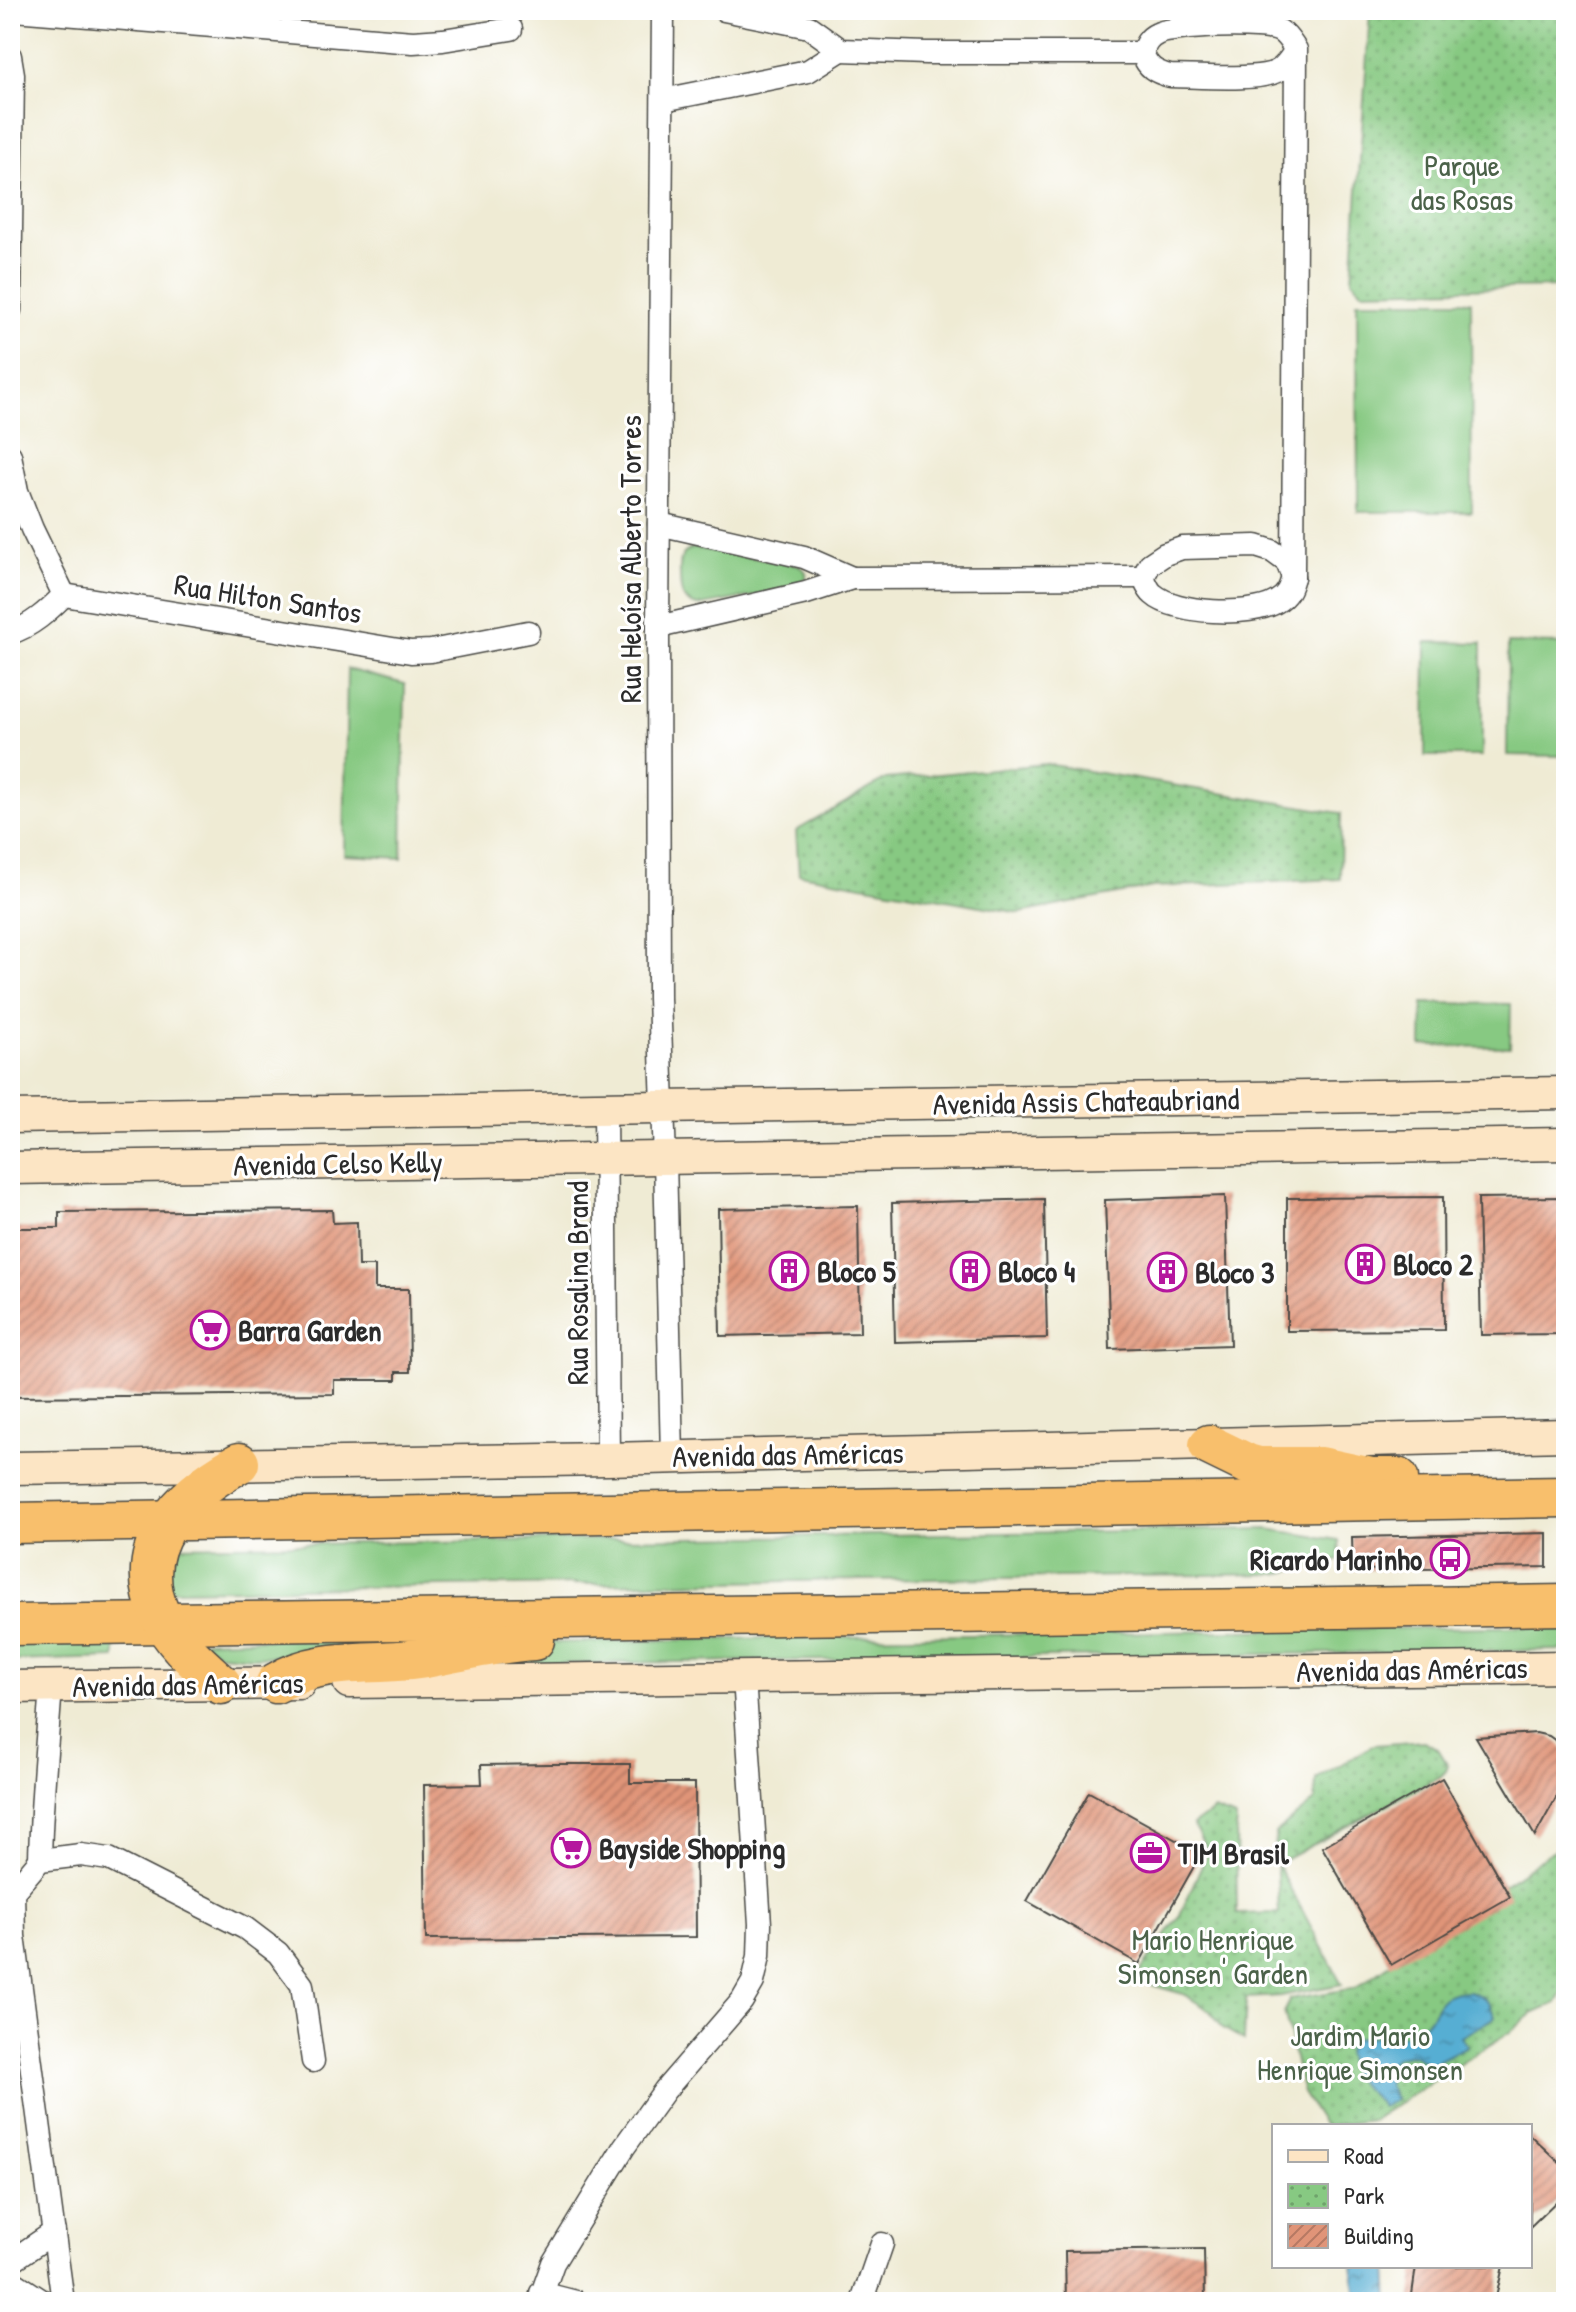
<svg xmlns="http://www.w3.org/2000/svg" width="1576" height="2312" font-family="'Patrick Hand',sans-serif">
<defs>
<pattern id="park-dots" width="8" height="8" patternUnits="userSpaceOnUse" patternTransform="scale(2)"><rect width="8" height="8" fill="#87c982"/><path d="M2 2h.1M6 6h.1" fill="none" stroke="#6fa36b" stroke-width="1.8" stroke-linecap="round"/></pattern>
<pattern id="water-ripples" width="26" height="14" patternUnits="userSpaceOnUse" patternTransform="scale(2)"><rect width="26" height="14" fill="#57aed3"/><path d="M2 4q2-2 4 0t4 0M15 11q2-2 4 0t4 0" fill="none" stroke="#488eab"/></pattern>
<pattern id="building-hatch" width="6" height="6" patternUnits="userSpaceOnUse" patternTransform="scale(2)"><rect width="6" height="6" fill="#e09478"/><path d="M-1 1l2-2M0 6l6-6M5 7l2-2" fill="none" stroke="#b67963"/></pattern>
</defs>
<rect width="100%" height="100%" fill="#fff"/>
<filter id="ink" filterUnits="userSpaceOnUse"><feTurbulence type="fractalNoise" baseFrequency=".0125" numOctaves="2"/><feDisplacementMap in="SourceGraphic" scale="16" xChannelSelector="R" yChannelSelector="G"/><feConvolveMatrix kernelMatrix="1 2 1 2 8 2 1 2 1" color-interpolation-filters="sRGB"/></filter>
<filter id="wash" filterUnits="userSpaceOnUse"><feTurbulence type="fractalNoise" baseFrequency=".006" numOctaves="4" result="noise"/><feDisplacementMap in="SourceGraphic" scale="32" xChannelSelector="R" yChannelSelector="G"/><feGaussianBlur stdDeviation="1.8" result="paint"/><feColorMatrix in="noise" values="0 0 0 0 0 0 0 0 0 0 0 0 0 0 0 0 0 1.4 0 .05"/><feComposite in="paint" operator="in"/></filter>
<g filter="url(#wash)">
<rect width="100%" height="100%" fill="#efebd4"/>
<!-- grass -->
<g fill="#87c982" stroke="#597a56" stroke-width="2">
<polygon points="1357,301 1471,301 1472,512 1358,512"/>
<path d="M693,548L799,565L806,572C807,579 805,583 799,588L697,606C681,602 680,590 680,575C680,569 679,561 683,555C685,552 689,550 693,548Z"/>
<polygon points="1426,642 1482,643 1482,756 1425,756"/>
<polygon points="1508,643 1564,644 1563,756 1507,755"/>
<polygon points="347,669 405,684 402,858 344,855"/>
<polygon points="1423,1003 1511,1004 1510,1047 1422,1046"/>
<polygon points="1267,1529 1339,1540 1340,1560 1277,1574 169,1590 169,1546"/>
<polygon points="1566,1626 1566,1650 532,1664 464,1657 537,1643 772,1638"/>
<polygon points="510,1632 323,1655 252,1657 220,1654 200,1641"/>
<polygon points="115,1637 115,1658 10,1661 10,1638"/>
</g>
<!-- park -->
<g fill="url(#park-dots)" stroke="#597a56" stroke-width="2">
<polygon points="1370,10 1566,10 1566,273 1559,287 1362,291 1352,280"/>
<polygon points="1046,764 1341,813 1340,879 1153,887 1020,913 799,874 796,831 886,779"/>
<polygon points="1424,1741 1438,1749 1448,1765 1446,1771 1441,1776 1277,1864 1342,1984 1281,1996 1246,1998 1244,2040 1223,2028 1209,2010 1183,1994 1138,1981 1142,1969 1179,1917 1208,1851 1193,1825 1214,1810 1236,1818 1237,1914 1279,1913 1275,1833 1315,1801 1316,1779 1374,1745"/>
<polygon points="1566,1844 1566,1986 1557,2003 1532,2014 1513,2030 1372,2120 1324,2126 1303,2093 1284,2011 1290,1999 1356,1988 1549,1853"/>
</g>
<!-- water -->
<g fill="url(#water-ripples)" stroke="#416c7f" stroke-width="2">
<path d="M1469,1991C1484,1996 1489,2002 1495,2017L1461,2037L1467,2046L1430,2065L1413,2054L1397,2057L1388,2065V2086L1395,2099L1382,2107C1362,2081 1351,2088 1346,2051L1354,2039C1373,2035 1399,2041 1417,2030C1442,2014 1428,1992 1469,1991Z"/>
<polygon points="1352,2266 1387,2266 1389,2302 1358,2302"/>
</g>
<g id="blocks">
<!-- building -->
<g fill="url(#building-hatch)">
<polygon points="1225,1196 1230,1345 1110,1349 1105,1200"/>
<polygon points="1443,1197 1444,1330 1287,1331 1287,1198"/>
<polygon points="1566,1197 1566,1334 1481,1335 1478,1198"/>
<polygon points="1044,1199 1047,1338 895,1342 892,1203"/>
<polygon points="858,1206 860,1333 720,1336 718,1209"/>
<polygon points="332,1210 333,1223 357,1222 358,1266 375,1266 375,1289 409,1289 410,1372 396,1372 396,1380 334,1380 334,1394 10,1397 10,1228 59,1228 59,1212"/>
<polygon points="1547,1533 1547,1567 1353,1570 1352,1537"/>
<polygon points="1536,1733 1549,1736 1560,1744 1566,1752 1566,1780 1535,1836 1476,1737"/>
<polygon points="549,1764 630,1764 630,1783 695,1783 696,1937 426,1939 424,1785 482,1784 481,1765"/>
<polygon points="1442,1778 1510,1897 1391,1965 1322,1847"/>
<polygon points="1089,1792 1201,1854 1139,1964 1027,1901"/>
<polygon points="1530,2135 1566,2169 1566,2192 1530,2227"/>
<polygon points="1204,2249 1205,2302 1066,2302 1065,2251"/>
<polygon points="1416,2266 1503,2266 1495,2302 1411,2302"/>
</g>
</g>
</g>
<g filter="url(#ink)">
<use href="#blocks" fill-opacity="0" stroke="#484844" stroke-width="2"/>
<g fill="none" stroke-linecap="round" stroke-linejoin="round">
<!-- street casing -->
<g stroke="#484844" stroke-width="25">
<g id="street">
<polyline points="14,10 413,42 443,40 511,29"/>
<polyline points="663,10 658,627 659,998 665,1159 672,1457"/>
<polyline points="724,10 809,27 841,50 926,53 1142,53"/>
<polyline points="10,56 13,74 10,310"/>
<polyline points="663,100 808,71 841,50"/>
<polyline points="10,455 17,491 32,529 64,595"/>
<polyline points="659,524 804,557 852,578"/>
<path d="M1143,577C1146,583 1148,590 1153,594C1175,614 1251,617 1276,602C1287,596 1290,588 1293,577L1296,50C1291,43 1288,36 1280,31C1265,23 1171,26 1157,34C1148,38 1145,45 1142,53C1148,68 1155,72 1170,76C1194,76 1262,82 1279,70C1287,65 1291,57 1296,50"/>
<polyline points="1143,577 1150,564 1165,554 1182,548 1256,546 1272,551 1287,562 1293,577"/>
<polyline points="658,627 806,593 852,578 1143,577"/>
<path d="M10,633C32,626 48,611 64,595L411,652L431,651L528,632"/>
<polyline points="605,1108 608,1459"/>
<path d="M40,1860C41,1802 47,1744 51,1686"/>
<polyline points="10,2262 54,2232"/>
<polyline points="10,2280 44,2302"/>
<polyline points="541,2293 576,2302"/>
<polyline points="63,2302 14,1936 13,1892 40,1860 81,1855 109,1859 245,1928 278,1953 302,1985 313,2061"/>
<polyline points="539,2302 553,2263 624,2147 665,2090 742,2001 753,1982 759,1956 760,1924 744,1677"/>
<polyline points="862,2302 882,2244"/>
</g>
</g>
<!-- secondary casing -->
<g stroke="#484844" stroke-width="35">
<g id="secondary">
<polyline points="10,1117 1566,1093"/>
<polyline points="10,1168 1566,1144"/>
<polyline points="10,1468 608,1459 1566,1435"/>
<polyline points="349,1682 1566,1667"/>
<polyline points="10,1687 299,1683"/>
</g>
</g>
<!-- highway casing -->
<g stroke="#484844" stroke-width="43">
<g id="highway">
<polyline points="1209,1445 1248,1464 1259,1467 1321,1467 1372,1478 1398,1478"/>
<polyline points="10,1523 1566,1497"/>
<polyline points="10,1625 1566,1605"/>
<path d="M276,1683C322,1655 374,1667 425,1658C462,1651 497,1642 534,1640"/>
<path d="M221,1684C199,1664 173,1643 160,1615C129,1545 183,1494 239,1463"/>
</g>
</g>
<!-- street -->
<use href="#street" stroke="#fff" stroke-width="22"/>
<!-- secondary -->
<use href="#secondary" stroke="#fce5c4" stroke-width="32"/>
<!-- highway -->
<use href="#highway" stroke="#f8bf6c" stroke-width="40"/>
</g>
</g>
<!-- icons -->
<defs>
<g id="building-ring" transform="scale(2)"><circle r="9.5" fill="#fff" stroke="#b5179e" stroke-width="1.5"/><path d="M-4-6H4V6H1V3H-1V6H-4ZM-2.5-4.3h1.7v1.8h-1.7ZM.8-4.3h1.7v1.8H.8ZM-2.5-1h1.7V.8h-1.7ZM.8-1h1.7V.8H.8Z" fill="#b5179e"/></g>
<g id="supermarket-ring" transform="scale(2)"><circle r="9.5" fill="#fff" stroke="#b5179e" stroke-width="1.5"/><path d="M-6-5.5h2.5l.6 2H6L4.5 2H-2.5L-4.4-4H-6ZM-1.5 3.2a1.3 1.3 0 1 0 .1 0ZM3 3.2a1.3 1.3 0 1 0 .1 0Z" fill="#b5179e"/></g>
<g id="bus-ring" transform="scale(2)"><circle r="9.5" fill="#fff" stroke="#b5179e" stroke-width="1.5"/><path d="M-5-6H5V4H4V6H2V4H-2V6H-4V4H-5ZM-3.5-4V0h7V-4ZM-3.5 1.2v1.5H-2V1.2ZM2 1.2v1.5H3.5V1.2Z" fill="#b5179e"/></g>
<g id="office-ring" transform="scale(2)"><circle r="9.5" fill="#fff" stroke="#b5179e" stroke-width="1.5"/><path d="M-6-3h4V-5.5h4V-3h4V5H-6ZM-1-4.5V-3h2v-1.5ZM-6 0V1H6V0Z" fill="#b5179e"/></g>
</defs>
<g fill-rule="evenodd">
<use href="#building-ring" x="1365" y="1264"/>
<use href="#building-ring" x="789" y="1271"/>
<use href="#building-ring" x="970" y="1271"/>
<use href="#building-ring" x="1167" y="1272"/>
<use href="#supermarket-ring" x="210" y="1330"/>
<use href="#bus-ring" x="1450" y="1559"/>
<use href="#supermarket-ring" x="571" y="1848"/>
<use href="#office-ring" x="1150" y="1853"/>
</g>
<g text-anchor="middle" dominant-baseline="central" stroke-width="6" stroke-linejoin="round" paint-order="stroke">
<!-- park labels -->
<g font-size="30" fill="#4b6249" stroke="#fff">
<text x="1462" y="165">Parque<tspan x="1462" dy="34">das Rosas</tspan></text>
<text x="1213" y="1939">Mario Henrique<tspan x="1213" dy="34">Simonsen' Garden</tspan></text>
<text x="1360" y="2035">Jardim Mario<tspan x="1360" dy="34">Henrique Simonsen</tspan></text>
</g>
<!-- street labels -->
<g font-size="30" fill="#2b2b2b" stroke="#fff">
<text transform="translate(630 559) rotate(-90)">Rua Heloísa Alberto Torres</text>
<text transform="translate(268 598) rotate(9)">Rua Hilton Santos</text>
<text transform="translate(1086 1101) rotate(-1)">Avenida Assis Chateaubriand</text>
<text transform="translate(338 1163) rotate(-1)">Avenida Celso Kelly</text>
<text transform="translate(577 1283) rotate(-90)">Rua Rosalina Brand</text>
<text transform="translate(788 1454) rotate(-1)">Avenida das Américas</text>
<text transform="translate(1412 1669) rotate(-1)">Avenida das Américas</text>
<text transform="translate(188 1684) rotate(-1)">Avenida das Américas</text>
</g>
<!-- poi labels -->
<g font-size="30" font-weight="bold" fill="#2b2b2b" stroke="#fff" text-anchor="start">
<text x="1393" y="1264">Bloco 2</text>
<text x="817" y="1271">Bloco 5</text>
<text x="998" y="1271">Bloco 4</text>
<text x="1195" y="1272">Bloco 3</text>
<text x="238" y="1330">Barra Garden</text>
<text x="1422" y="1559" text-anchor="end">Ricardo Marinho</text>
<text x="599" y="1848">Bayside Shopping</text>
<text x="1178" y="1853">TIM Brasil</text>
</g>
</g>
<!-- margin -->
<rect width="1576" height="2312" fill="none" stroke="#fff" stroke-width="40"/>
<!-- legend -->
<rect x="1272" y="2124" width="260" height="144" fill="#ffffff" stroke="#aaaaaa" stroke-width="2"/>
<rect x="1288" y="2150" width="40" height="12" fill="#fce5c4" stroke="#aaaaaa" stroke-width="2"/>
<text x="1344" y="2164" font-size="24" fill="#2b2b2b">Road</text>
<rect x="1288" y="2184" width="40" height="24" fill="url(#park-dots)" stroke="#aaaaaa" stroke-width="2"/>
<text x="1344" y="2204" font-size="24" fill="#2b2b2b">Park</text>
<rect x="1288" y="2224" width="40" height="24" fill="url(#building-hatch)" stroke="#aaaaaa" stroke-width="2"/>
<text x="1344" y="2244" font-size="24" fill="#2b2b2b">Building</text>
</svg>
